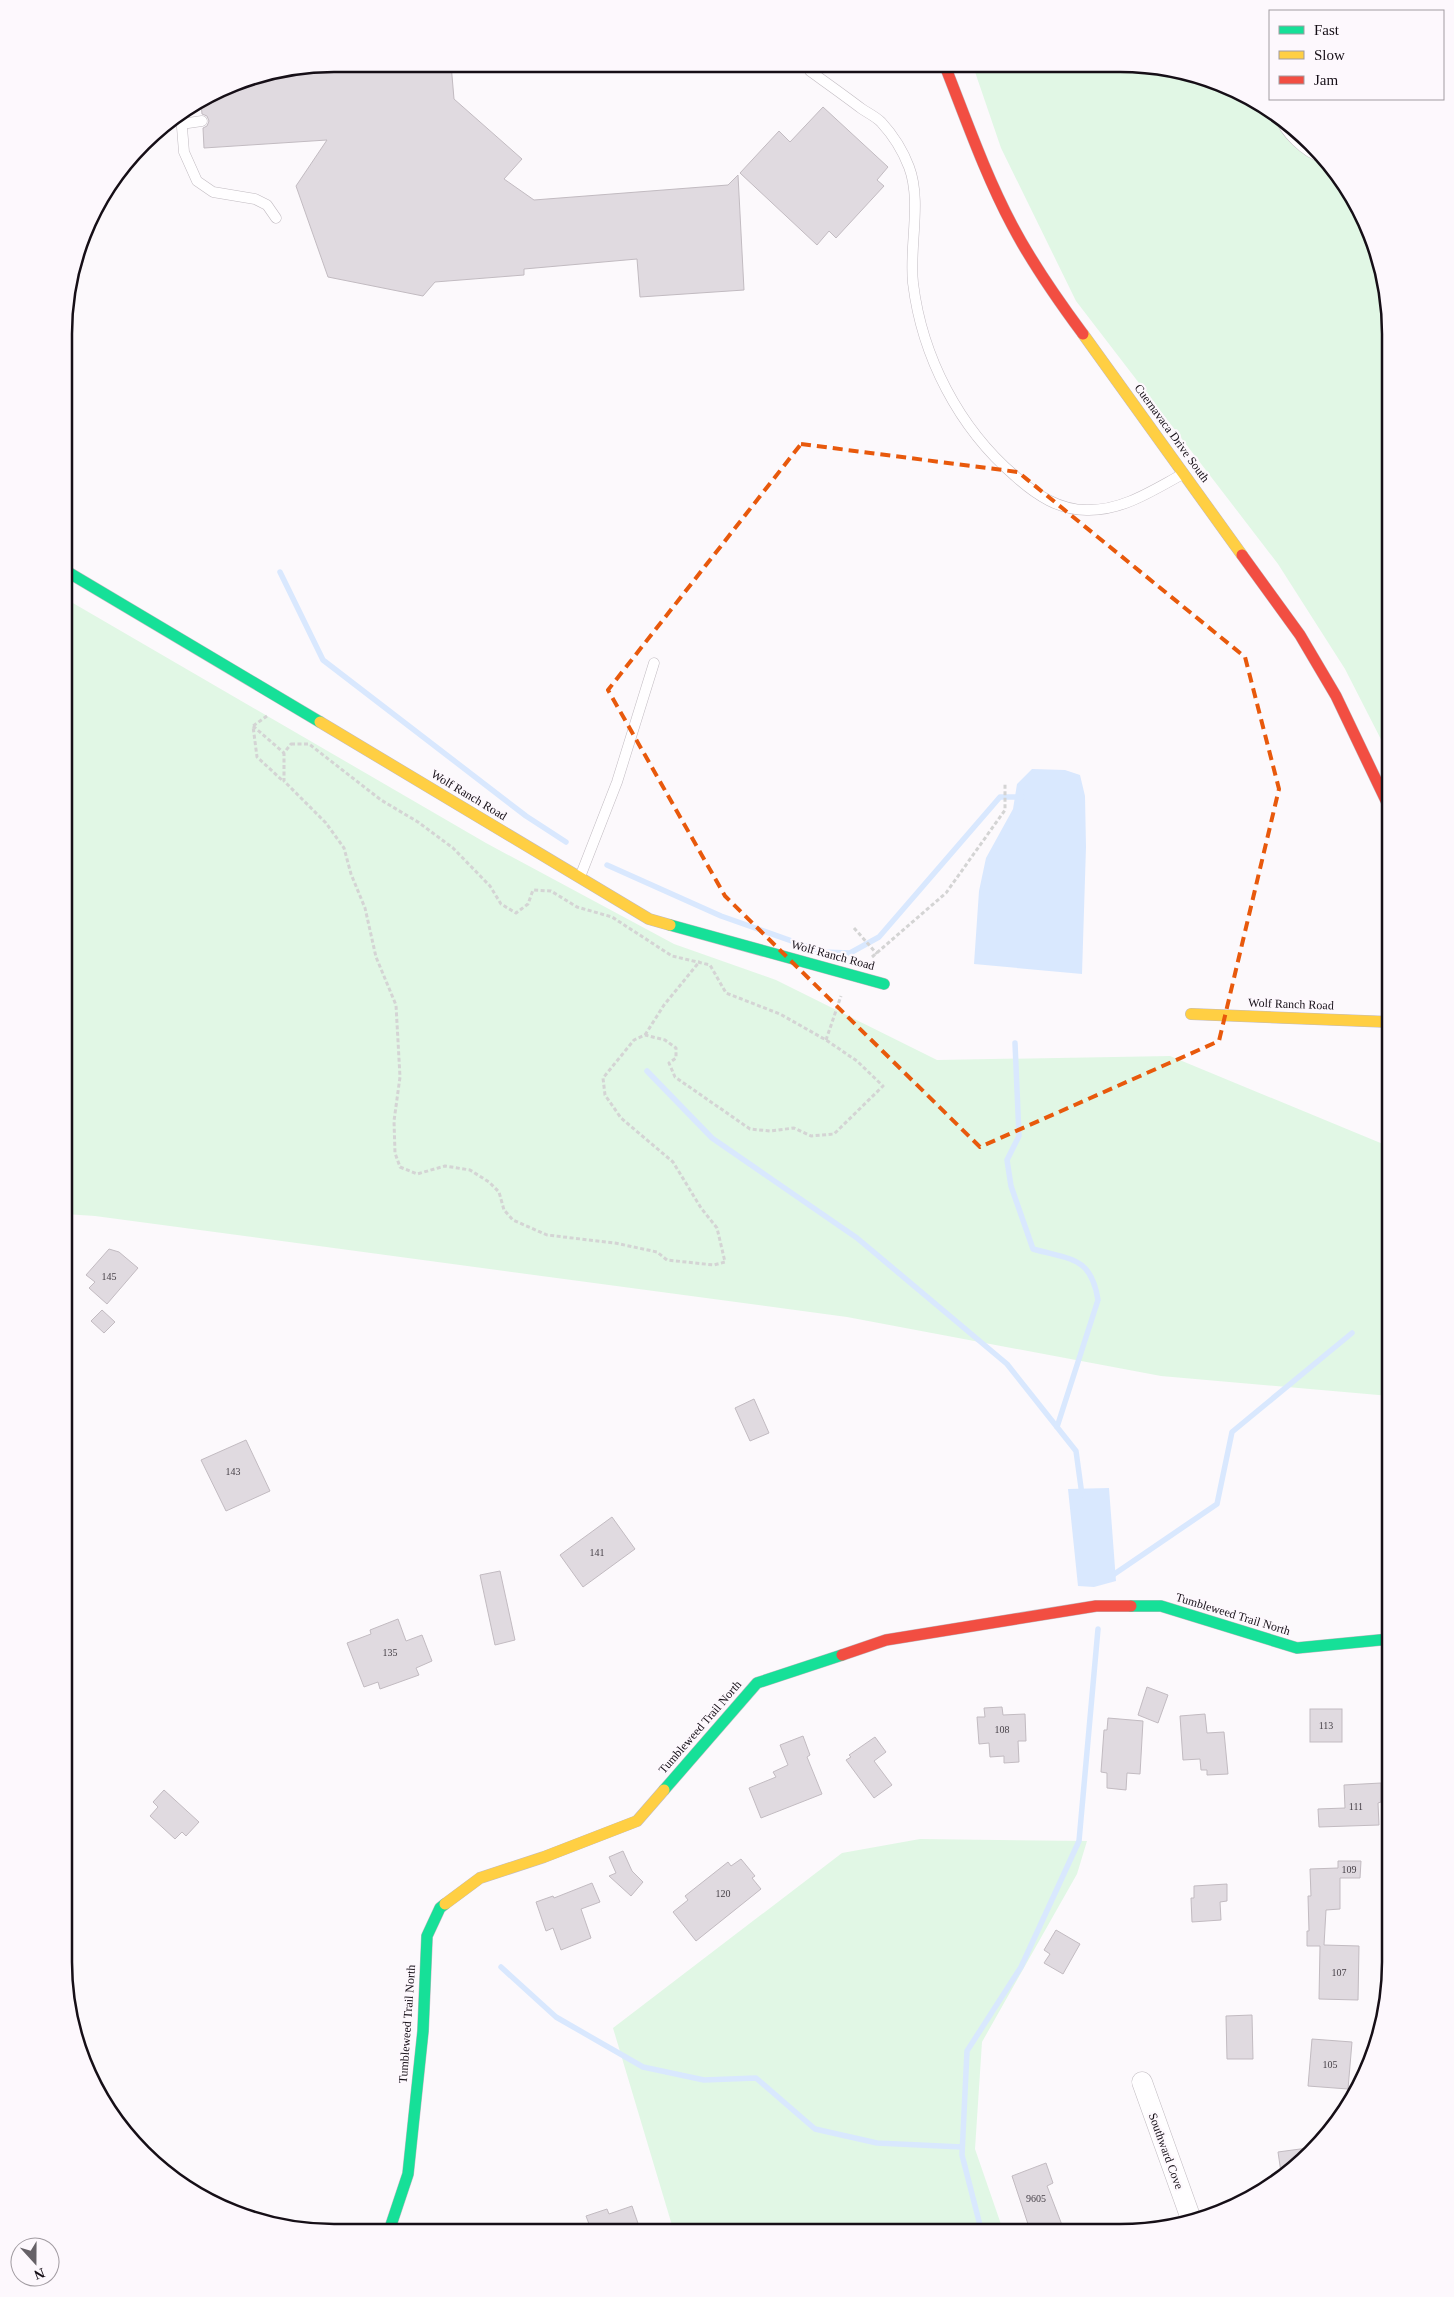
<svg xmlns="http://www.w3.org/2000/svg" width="1454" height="2297" font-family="Georgia,serif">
<rect width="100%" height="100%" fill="#fcf9fc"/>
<!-- green -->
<g fill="#e1f7e5">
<polygon points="973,66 1155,66 1223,84 1285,120 1335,170 1370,231 1390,334 1390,757 1345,669 1278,564 1076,301 1001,148"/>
<polygon points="66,599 486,843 674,944 776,980 937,1060 1170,1056 1383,1144 1390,1187 1390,1396 1161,1376 847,1317 95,1216 65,1214"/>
<polygon points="920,1839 1087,1841 1077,1874 982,2042 975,2149 1004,2233 674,2232 613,2028 842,1853"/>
</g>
<!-- water -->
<g fill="#d9e8fe">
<polygon points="1032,769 1065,770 1080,775 1085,796 1086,847 1082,974 974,964 979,891 986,858 1013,809 1017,784"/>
<polygon points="1109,1488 1116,1581 1094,1587 1078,1586 1068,1489"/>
</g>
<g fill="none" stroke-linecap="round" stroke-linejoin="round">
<!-- stream -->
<g stroke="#d9e8fe" stroke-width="5.5">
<polyline points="280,572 323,660 526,816 566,842"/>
<polyline points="607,865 721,916 823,952 850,953 879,937 1000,797 1022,797"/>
<path d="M1015,1043L1019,1136L1007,1160L1011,1186L1033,1249C1071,1260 1091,1256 1098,1300L1057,1427"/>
<polyline points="647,1071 712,1138 857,1238 1007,1364 1076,1451 1082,1495"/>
<polyline points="1110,1577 1217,1504 1232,1432 1352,1333"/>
<polyline points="501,1967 556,2017 643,2067 704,2080 756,2078 815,2129 877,2143 962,2147"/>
<polyline points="982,2233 962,2155 967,2051 1021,1967 1079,1841 1098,1629"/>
</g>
</g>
<!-- building -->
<g fill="#e0dae0" stroke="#c2bbc1">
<polygon points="334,64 451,64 454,99 522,159 504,179 534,200 728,185 738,175 744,290 640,297 637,259 524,269 524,275 435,282 423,296 328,277 296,186 327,140 204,148 203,128 207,126 209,121 207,116 202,114 201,103 231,84"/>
<polygon points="823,107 888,167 877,180 884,186 836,238 829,231 817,245 740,173 779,131 790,142"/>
<polygon points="109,1249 119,1252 138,1268 107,1304 89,1288 95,1282 86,1275"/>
<polygon points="102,1310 115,1322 104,1333 91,1321"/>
<polygon points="754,1399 769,1433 750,1441 735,1408"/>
<polygon points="246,1440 270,1491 226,1511 201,1460"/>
<polygon points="612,1517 635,1549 583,1587 560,1555"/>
<polygon points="500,1571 515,1640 495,1645 480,1575"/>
<polygon points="398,1619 406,1641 422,1635 432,1661 416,1668 419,1675 380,1689 378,1682 364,1687 347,1643 371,1634 370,1630"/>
<polygon points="1147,1687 1168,1695 1158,1723 1138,1715"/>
<polygon points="1002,1707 1003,1715 1025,1714 1026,1741 1018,1741 1019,1762 1004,1763 1004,1756 990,1757 989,1743 979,1744 977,1717 985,1717 984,1708"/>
<rect x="1310" y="1709" width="32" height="33"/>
<polygon points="1205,1714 1207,1733 1224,1732 1228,1774 1207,1775 1207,1770 1201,1770 1200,1759 1183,1760 1180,1716"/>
<polygon points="1108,1718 1143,1721 1140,1774 1127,1773 1126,1790 1107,1788 1107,1773 1101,1772 1104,1730 1107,1730"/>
<polygon points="803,1736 810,1755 807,1757 822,1794 761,1818 749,1788 776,1777 773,1772 788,1765 780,1745"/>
<polygon points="875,1737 886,1752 874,1761 892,1785 874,1798 846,1760 851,1757 849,1755"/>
<polygon points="1381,1783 1381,1802 1378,1803 1379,1825 1319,1827 1318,1809 1345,1808 1344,1785"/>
<polygon points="164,1790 199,1822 186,1836 182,1832 175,1839 150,1816 158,1807 153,1802"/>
<polygon points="623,1851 632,1871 643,1882 631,1896 609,1876 616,1873 609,1857"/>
<polygon points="741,1859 755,1876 752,1878 761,1889 696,1941 673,1912 688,1900 685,1896 728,1862 731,1866"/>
<polygon points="1338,1861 1361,1861 1360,1878 1340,1878 1340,1909 1326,1910 1324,1945 1359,1946 1358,2000 1319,1999 1320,1946 1307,1946 1307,1931 1309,1931 1308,1896 1311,1896 1310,1869 1338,1868"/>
<polygon points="592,1883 600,1902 581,1909 591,1938 561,1950 553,1928 546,1931 536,1902 553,1896 554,1898"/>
<polygon points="1227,1884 1227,1901 1220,1902 1221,1920 1192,1922 1191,1898 1194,1898 1194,1886"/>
<polygon points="1056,1930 1080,1944 1063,1974 1044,1963 1050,1954 1044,1950"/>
<polygon points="1252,2015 1253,2059 1227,2059 1226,2016"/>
<polygon points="1312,2039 1352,2042 1348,2089 1308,2086"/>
<polygon points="1315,2147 1285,2177 1282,2179 1278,2152"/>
<polygon points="1046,2163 1053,2183 1047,2186 1062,2225 1040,2233 1031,2233 1012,2176"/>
<polygon points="632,2206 641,2232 592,2232 586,2216 607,2209 609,2214"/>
</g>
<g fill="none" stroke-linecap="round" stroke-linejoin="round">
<!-- lane casing -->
<g stroke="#c1bbc1" stroke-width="11">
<g id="lane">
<path d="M810,71C828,84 845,96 862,109C868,113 876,117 881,122C892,134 903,151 909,167C922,201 909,247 913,283C922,357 959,428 1015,476C1036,495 1060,511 1089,510C1124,510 1153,490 1183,474"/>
<polyline points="181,115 184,152 197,181 213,192 255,199 267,205 276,218"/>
<path d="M1280,117C1284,132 1306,153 1321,157"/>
<polyline points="181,124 202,121"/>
<polyline points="580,877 617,782 654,663"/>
</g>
</g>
<!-- street casing -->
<g stroke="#c1bbc1" stroke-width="21">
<polyline id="street" points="1142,2082 1191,2219"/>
</g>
<!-- fast casing -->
<g stroke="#c1bbc1" stroke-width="12">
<g id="fast">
<polyline points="66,571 320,722"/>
<polyline points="670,925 884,984"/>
<polyline points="1131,1606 1161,1606 1297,1648 1390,1639"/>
<polyline points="664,1790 757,1683 842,1655"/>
<polyline points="389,2231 408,2174 423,2031 427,1936 440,1908 445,1904"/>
</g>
</g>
<!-- slow casing -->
<g stroke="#c1bbc1" stroke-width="12">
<g id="slow">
<polyline points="1083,334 1242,555"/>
<polyline points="320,722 649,919 670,925"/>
<polyline points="1191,1014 1390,1022"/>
<polyline points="445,1904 480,1878 544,1857 637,1821 664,1790"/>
</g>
</g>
<!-- jam casing -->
<g stroke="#c1bbc1" stroke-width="12">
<g id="jam">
<path d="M945,66C966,119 985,174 1012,225C1032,263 1057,299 1083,334"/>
<polyline points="1242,555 1300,635 1336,696 1390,809"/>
<polyline points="842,1655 886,1640 1096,1606 1131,1606"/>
</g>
</g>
<!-- path -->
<g stroke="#d4d4d4" stroke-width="3" stroke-dasharray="4 2.5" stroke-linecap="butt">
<polyline points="267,716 253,726 257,757 283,781"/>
<polyline points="253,726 284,753"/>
<polygon points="291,744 309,744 381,800 418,822 453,848 490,886 501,904 516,913 528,904 533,890 551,891 577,907 612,917 672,956 710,965 726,993 780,1014 826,1040 857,1061 883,1086 834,1134 811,1136 794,1128 770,1131 750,1129 675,1077 669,1063 676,1058 676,1048 665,1040 645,1035 634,1040 603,1078 605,1095 621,1118 673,1162 701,1208 717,1228 725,1262 714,1265 667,1260 657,1252 615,1243 547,1235 513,1220 504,1210 499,1192 489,1182 470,1170 445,1166 417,1174 400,1167 395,1153 394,1121 400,1077 396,1005 376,957 365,908 351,874 344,848 326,823 284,781 284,753"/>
<polyline points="854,928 877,954"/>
<polyline points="872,957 946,893 1005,810 1005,784"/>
<polyline points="645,1035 664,1005 700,961"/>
<polyline points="826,1040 841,996"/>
</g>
<!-- lane -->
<use href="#lane" stroke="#fffeff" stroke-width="10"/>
<!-- street -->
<use href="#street" stroke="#fffeff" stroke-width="20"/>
<!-- fast -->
<use href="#fast" stroke="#16e098" stroke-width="11"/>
<!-- slow -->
<use href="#slow" stroke="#ffcf43" stroke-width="11"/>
<!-- jam -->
<use href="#jam" stroke="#f24e42" stroke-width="11"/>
</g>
<!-- marked area -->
<path fill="none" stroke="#e8590c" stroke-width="4" stroke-dasharray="10 6" stroke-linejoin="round" d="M801,444L1018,472L1245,657L1279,789L1219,1041L980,1147L725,896L608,690Z"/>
<g text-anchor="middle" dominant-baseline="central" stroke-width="4.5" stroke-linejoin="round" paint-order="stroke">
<!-- number labels -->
<g font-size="10" fill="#484249">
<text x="109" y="1276">145</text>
<text x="233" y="1471">143</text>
<text x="597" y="1552">141</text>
<text x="390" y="1652">135</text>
<text x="1326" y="1725">113</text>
<text x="1002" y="1729">108</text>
<text x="1356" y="1806">111</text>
<text x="1349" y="1869">109</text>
<text x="723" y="1893">120</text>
<text x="1339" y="1972">107</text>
<text x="1330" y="2064">105</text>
<text x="1036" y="2198">9605</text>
</g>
<!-- street labels -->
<g font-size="12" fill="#160f17" stroke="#fdf8fd">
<text transform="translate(1172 433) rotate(54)">Cuernavaca Drive South</text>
<text transform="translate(469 795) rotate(31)">Wolf Ranch Road</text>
<text transform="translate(833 955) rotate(15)">Wolf Ranch Road</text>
<text transform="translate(1291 1004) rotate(2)">Wolf Ranch Road</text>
<text transform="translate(1233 1614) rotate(17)">Tumbleweed Trail North</text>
<text transform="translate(700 1727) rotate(-49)">Tumbleweed Trail North</text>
<text transform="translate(407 2024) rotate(-86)">Tumbleweed Trail North</text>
<text transform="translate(1166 2151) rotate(70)">Southward Cove</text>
</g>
</g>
<!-- crop -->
<path d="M0 0H1454V2297H0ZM334 72H1120A262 262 0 0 1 1382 334V1962A262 262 0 0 1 1120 2224H334A262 262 0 0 1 72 1962V334A262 262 0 0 1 334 72Z" fill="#fdf8fd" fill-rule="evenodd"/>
<path fill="none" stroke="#160f17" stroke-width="2.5" d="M334 72H1120A262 262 0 0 1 1382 334V1962A262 262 0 0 1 1120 2224H334A262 262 0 0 1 72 1962V334A262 262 0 0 1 334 72Z"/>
<!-- legend -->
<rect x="1269" y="10" width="175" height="90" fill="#fdf8fd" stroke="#a19ba1"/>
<rect x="1279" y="26" width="25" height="8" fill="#16e098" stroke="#a19ba1"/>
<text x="1314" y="35" font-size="15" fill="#160f17">Fast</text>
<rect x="1279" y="51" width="25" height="8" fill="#ffcf43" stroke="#a19ba1"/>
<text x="1314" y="60" font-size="15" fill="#160f17">Slow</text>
<rect x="1279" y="76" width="25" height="8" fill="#f24e42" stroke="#a19ba1"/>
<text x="1314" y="85" font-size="15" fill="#160f17">Jam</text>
<!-- north arrow -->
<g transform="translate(35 2262) rotate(159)"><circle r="24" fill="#fdf8fd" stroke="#a19ba1"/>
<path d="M0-4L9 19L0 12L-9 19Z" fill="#666167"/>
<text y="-8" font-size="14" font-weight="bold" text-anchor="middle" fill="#160f17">N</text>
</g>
</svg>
